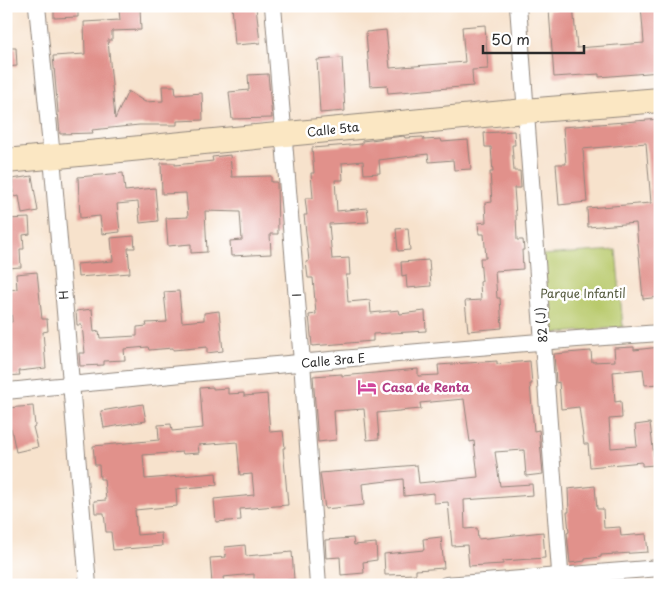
<svg xmlns="http://www.w3.org/2000/svg" width="666" height="591" font-family="'Playpen Sans',sans-serif">
<rect width="100%" height="100%" fill="#fff"/>
<filter id="ink" filterUnits="userSpaceOnUse"><feTurbulence type="fractalNoise" baseFrequency=".02" numOctaves="2"/><feDisplacementMap in="SourceGraphic" scale="10" xChannelSelector="R" yChannelSelector="G"/><feConvolveMatrix kernelMatrix="1 2 1 2 8 2 1 2 1" color-interpolation-filters="sRGB"/></filter>
<filter id="wash" filterUnits="userSpaceOnUse"><feTurbulence type="fractalNoise" baseFrequency=".0096" numOctaves="4" result="noise"/><feDisplacementMap in="SourceGraphic" scale="20" xChannelSelector="R" yChannelSelector="G"/><feGaussianBlur stdDeviation="1.12" result="paint"/><feColorMatrix in="noise" values="0 0 0 0 0 0 0 0 0 0 0 0 0 0 0 0 0 1.4 0 .05"/><feComposite in="paint" operator="in"/></filter>
<g filter="url(#wash)">
<rect width="100%" height="100%" fill="#f7e2cc"/>
<!-- green -->
<polygon fill="#b8c96b" stroke="#727a4b" points="616,250 623,327 550,334 542,255"/>
<g id="blocks">
<!-- building -->
<g fill="#e1918b">
<polygon points="54,6 78,6 78,17 54,18"/>
<polygon points="232,6 256,6 260,43 235,45"/>
<polygon points="556,6 573,6 577,48 644,43 641,6 660,6 660,72 599,77 599,74 554,77 549,10 556,10"/>
<polygon points="140,8 141,30 112,31 112,40 108,40 115,119 128,91 145,102 163,101 162,86 175,86 176,95 202,93 203,120 177,121 177,125 139,125 92,130 93,133 60,134 53,56 85,54 84,22 120,20 119,9"/>
<polygon points="485,25 488,69 472,70 473,86 388,93 387,85 370,86 366,32 386,30 390,68 465,62 462,27"/>
<polygon points="6,48 16,48 17,66 6,67"/>
<polygon points="342,58 345,111 320,113 317,60"/>
<polygon points="268,74 272,118 232,119 229,92 249,90 248,75"/>
<polygon points="660,119 660,297 643,299 636,223 588,227 587,208 651,203 646,143 583,149 587,202 559,205 556,164 566,164 563,127"/>
<polygon points="514,131 515,145 512,145 514,171 520,171 521,188 514,188 516,215 517,240 523,240 524,250 522,250 523,269 495,271 497,298 500,298 502,328 468,331 465,301 481,300 480,282 482,281 480,258 486,258 484,234 479,234 478,223 486,222 485,203 492,202 490,172 493,172 491,147 485,147 484,133"/>
<polygon points="404,136 405,138 423,137 424,140 441,139 442,142 468,140 471,169 454,170 453,160 429,162 428,154 379,160 380,173 364,174 363,161 342,163 343,180 335,180 337,211 367,208 369,222 329,224 332,259 349,258 350,275 346,275 348,302 370,300 371,313 399,310 400,314 425,311 426,331 373,334 373,341 312,346 309,315 316,314 313,278 308,278 306,262 309,261 304,215 307,215 305,198 313,198 311,173 314,173 312,148 362,144 362,141"/>
<polygon points="230,155 232,177 271,176 271,182 277,182 278,234 270,234 271,254 231,256 230,241 242,240 240,212 205,211 207,252 191,253 191,244 168,246 166,218 188,217 186,193 162,194 161,163 175,163 175,165 213,161 212,157"/>
<polygon points="123,173 125,191 155,188 158,221 140,223 138,202 117,204 120,232 102,234 100,216 80,218 78,177"/>
<polygon points="32,176 38,211 22,214 19,196 15,197 12,179"/>
<polygon points="29,218 30,234 23,235 24,249 20,249 21,267 6,268 6,219"/>
<polygon points="408,228 410,250 398,251 396,229"/>
<polygon points="134,236 135,248 128,248 130,273 78,277 77,264 113,261 111,238"/>
<polygon points="429,260 431,286 407,288 406,275 402,276 401,262"/>
<polygon points="37,272 42,319 47,319 48,331 43,332 46,368 19,371 20,375 6,376 6,350 9,350 7,322 12,322 9,290 17,289 16,274"/>
<polygon points="179,291 182,322 204,320 204,313 219,311 223,351 207,353 207,347 173,350 173,348 149,350 148,347 124,349 125,360 104,361 104,365 80,366 79,353 85,353 82,325 77,325 76,311 92,309 94,332 99,331 100,338 137,336 137,327 147,326 146,323 167,322 164,292"/>
<polygon points="634,347 634,350 660,347 660,384 645,385 643,369 613,372 615,402 621,401 622,418 609,419 611,448 637,446 635,425 650,423 655,465 642,466 642,462 590,467 588,444 584,444 579,407 561,409 559,382 556,383 554,354 591,351 592,362 615,361 614,348"/>
<polygon points="497,361 497,364 530,361 532,384 530,384 534,431 539,430 543,474 526,476 524,450 495,452 500,486 532,484 533,495 464,500 465,529 477,528 478,539 543,532 545,558 503,561 503,564 469,566 467,545 452,546 448,502 434,503 434,493 404,496 403,479 362,484 364,505 325,509 320,473 417,465 419,483 478,477 474,441 470,442 464,399 420,403 421,409 377,413 379,439 367,440 364,409 334,411 336,440 318,442 313,376 342,374 342,376 418,369 418,376 439,375 438,365"/>
<polygon points="213,387 213,389 228,388 228,394 244,393 244,396 267,394 270,432 283,431 285,448 283,448 288,505 240,509 241,520 216,522 214,499 254,495 252,474 240,475 237,442 198,445 199,453 183,454 182,452 143,455 145,479 216,473 217,485 176,489 177,506 135,510 137,535 161,533 162,546 113,550 111,532 106,532 104,513 95,513 94,501 106,500 104,479 100,479 99,465 95,465 93,446 159,440 158,425 171,424 172,431 203,428 200,388"/>
<polygon points="143,404 146,421 104,428 101,411"/>
<polygon points="33,406 35,426 33,427 38,447 16,452 11,428 6,429 6,408"/>
<polygon points="595,486 597,509 603,509 604,528 620,527 621,536 646,534 648,552 601,555 601,557 585,559 585,561 570,563 567,533 569,532 567,512 569,512 568,489"/>
<polygon points="441,537 444,568 416,570 416,574 385,575 384,554 424,550 423,539"/>
<polygon points="353,538 354,545 376,543 377,560 363,562 364,573 341,575 340,557 326,558 325,540"/>
<polygon points="245,545 246,556 292,552 294,579 254,583 254,574 223,577 224,583 212,584 210,558 226,557 225,547"/>
</g>
</g>
</g>
<g filter="url(#ink)">
<use href="#blocks" fill-opacity="0" stroke="#91867c" stroke-width="1"/>
<g fill="none" stroke-linecap="round" stroke-linejoin="round">
<!-- street casing -->
<g stroke="#91867c" stroke-width="18">
<g id="street">
<polyline points="37,6 52,157 88,585"/>
<polyline points="273,6 302,362 318,585"/>
<polyline points="518,6 561,585"/>
<path d="M6,391C224,370 442,348 660,333"/>
<polyline points="446,585 660,568"/>
</g>
</g>
<!-- secondary casing -->
<g stroke="#91867c" stroke-width="26">
<polyline id="secondary" points="6,161 525,111 660,100"/>
</g>
<!-- street -->
<use href="#street" stroke="#fff" stroke-width="16"/>
<!-- secondary -->
<use href="#secondary" stroke="#fbe7c3" stroke-width="24"/>
</g>
</g>
<!-- icons -->
<defs>
<g id="hotel-bare" transform="scale(1.5)"><path d="M-6-4.5h1.5V1H6V5H4.5V3h-9V5H-6ZM-4 0a1.8 1.8 0 1 1 3.6 0ZM.5 0V-2.5h3Q6-2.5 6 0Z" fill="#d1479c" stroke="#fff" stroke-width="2.5" paint-order="stroke"/></g>
</defs>
<g fill-rule="evenodd">
<use href="#hotel-bare" x="367" y="387"/>
</g>
<g text-anchor="middle" dominant-baseline="central" stroke-width="5" stroke-linejoin="round" paint-order="stroke">
<!-- street labels -->
<g font-size="12" fill="#2b2b2b" stroke="#fff">
<text transform="translate(333 129) rotate(-6)">Calle 5ta</text>
<text transform="translate(63 295) rotate(-95)">H</text>
<text transform="translate(296 295) rotate(-95)">I</text>
<text transform="translate(541 325) rotate(-95)">82 (J)</text>
<text transform="translate(333 360) rotate(-5)">Calle 3ra E</text>
</g>
<!-- park labels -->
<g font-size="12" fill="#555a3e" stroke="#fff">
<text x="583" y="293">Parque Infantil</text>
</g>
<!-- hotel labels -->
<g font-size="12" font-weight="bold" fill="#b23c85" stroke="#fff" text-anchor="start">
<text x="382" y="387">Casa de Renta</text>
</g>
</g>
<!-- margin -->
<rect width="666" height="591" fill="none" stroke="#fff" stroke-width="25"/>
<!-- scale -->
<path d="M483 45v8h101v-8" fill="none" stroke="#2b2b2b" stroke-width="2.5"/>
<text x="491" y="45" font-size="15" fill="#2b2b2b" stroke="#ffffff" stroke-width="4" paint-order="stroke">50 m</text>
</svg>
